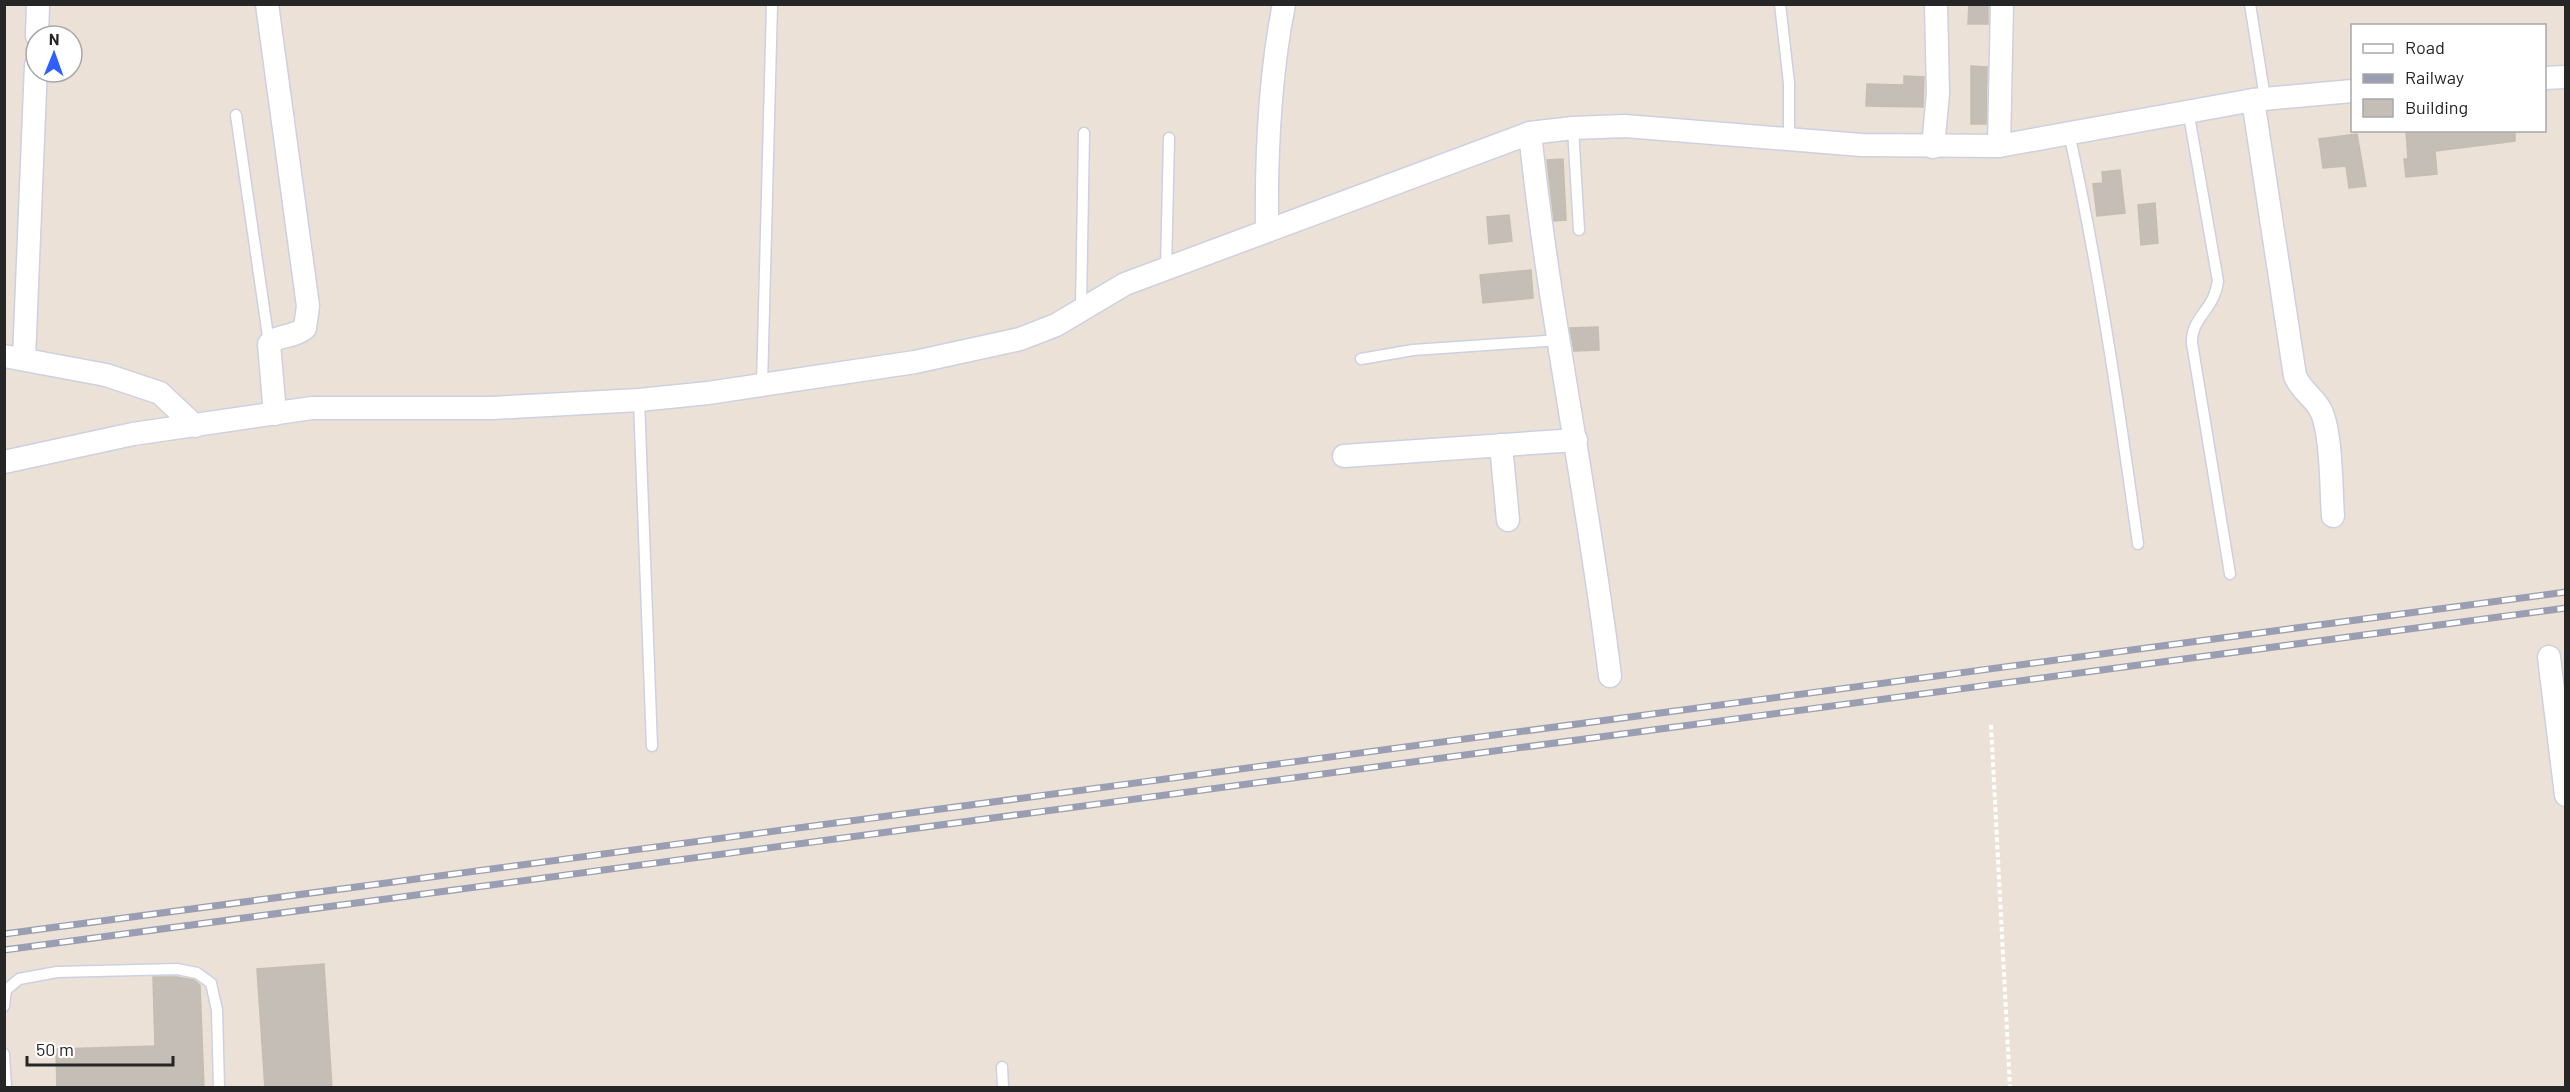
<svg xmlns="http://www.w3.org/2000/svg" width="2570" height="1092" font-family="Barlow,sans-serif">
<rect width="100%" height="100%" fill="#ebe1d6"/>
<!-- building -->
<g fill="#c5beb6" stroke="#c5bdb0" stroke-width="1.5">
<polygon points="1969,4 1988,4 1988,24 1968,24"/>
<polygon points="1971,66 1987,67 1986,124 1971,124"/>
<polygon points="1904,76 1924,77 1923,107 1866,106 1867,84 1904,85"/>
<polygon points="2406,130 2515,130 2515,141 2435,151 2437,174 2406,177 2404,159 2408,159"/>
<polygon points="2357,134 2366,186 2349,188 2346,166 2323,168 2319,139"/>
<polygon points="1563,159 1566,220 1554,221 1547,160"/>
<polygon points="2120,170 2125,213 2097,216 2093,184 2103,183 2102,172"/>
<polygon points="2155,203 2158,243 2141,245 2138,205"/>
<polygon points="1509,215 1512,241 1489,244 1487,217"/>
<polygon points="1531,270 1533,298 1483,303 1480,275"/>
<polygon points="1598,327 1599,350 1574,351 1570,328"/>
<polygon points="324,964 332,1088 265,1088 257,969"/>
<polygon points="153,977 177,977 194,980 200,985 204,1088 57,1088 56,1049 155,1046"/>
</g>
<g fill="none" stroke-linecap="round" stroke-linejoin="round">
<!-- service casing -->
<g stroke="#ccd1e1" stroke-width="13">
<g id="service">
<polyline points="1780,4 1789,83 1789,140"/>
<polyline points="2250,4 2265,98"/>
<path d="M2188,110L2218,281C2214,311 2191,317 2192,343L2230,574"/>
<polyline points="236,115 269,343"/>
<polyline points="1573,128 1579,230"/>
<path d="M2069,133C2099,269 2119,407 2138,544"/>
<polyline points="1166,269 1169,138"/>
<polyline points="1081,308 1084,133"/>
<polyline points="1361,359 1413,350 1560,340"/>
<polyline points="762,385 772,4"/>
<polyline points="639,400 652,746"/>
<polyline points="4,1006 6,990 19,979 57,972 177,969 197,973 211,983 217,1010 219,1088"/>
<polyline points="4,1054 6,1088"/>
<polyline points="1002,1067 1003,1088"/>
</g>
</g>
<!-- minor casing -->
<g stroke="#ccd1e1" stroke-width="25">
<g id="minor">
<path d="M267,4L308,306L305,328C294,338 278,334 269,344L275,414"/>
<polyline points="37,36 38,4"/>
<polyline points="2544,78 2566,77"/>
<path d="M2253,100L2295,376C2302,392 2312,395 2320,409C2332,430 2331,491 2333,516"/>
<path d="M1530,133C1549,315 1588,494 1610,676"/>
<polyline points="1999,146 2002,4"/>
<polyline points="1933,147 1938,93 1936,4"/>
<path d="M1267,231C1266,155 1269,79 1284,4"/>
<polyline points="4,356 106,375 160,393 195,426"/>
<polyline points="24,359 36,65"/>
<polyline points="1501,445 1508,520"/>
<polyline points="1344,456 1576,440"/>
<polyline points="4,462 133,434 312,408 492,408 639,400 708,393 915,362 1020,339 1056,325 1125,284 1530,133 1573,128 1625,126 1861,145 1999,146 2253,100 2352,91"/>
<polyline points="2549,657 2566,795"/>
</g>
</g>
<!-- path -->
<polyline stroke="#fff" stroke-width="4" stroke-dasharray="4.5 3" stroke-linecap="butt" points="1991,725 2010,1088"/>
<!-- service -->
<use href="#service" stroke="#fff" stroke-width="10"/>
<!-- minor -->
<use href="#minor" stroke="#fff" stroke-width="22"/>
<!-- rail casing -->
<g stroke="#999eb2" stroke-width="7">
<g id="rail">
<polyline points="4,934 2566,592"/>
<polyline points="4,950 2566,608"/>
</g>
</g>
<!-- rail -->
<use href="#rail" stroke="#fff" stroke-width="4.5" stroke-dasharray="14" stroke-linecap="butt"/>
</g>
<!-- border -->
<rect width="2570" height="1092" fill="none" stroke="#262626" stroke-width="12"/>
<!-- legend -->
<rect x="2351" y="24" width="195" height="108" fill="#ffffff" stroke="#a8a8a8" stroke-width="1.5"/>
<rect x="2363" y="44" width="30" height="9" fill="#ffffff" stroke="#a8a8a8" stroke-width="1.5"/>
<text x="2405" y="54" font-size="18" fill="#262626">Road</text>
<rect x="2363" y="74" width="30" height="9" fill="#999eb2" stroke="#a8a8a8" stroke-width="1.5"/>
<text x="2405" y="84" font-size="18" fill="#262626">Railway</text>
<rect x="2363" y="99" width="30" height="18" fill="#c5beb6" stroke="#a8a8a8" stroke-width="1.5"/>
<text x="2405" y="114" font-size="18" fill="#262626">Building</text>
<!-- north arrow -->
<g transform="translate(54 54) rotate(1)"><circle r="28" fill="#ffffff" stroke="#a8a8a8" stroke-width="1.5"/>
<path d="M0-4.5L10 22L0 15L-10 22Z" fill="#2f60ff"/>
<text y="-9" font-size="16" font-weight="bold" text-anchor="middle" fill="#262626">N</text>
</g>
<!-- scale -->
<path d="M27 1056v9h146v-9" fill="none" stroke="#262626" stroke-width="3"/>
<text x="36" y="1056" font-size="18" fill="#262626" stroke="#ffffff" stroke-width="4.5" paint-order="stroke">50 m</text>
</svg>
